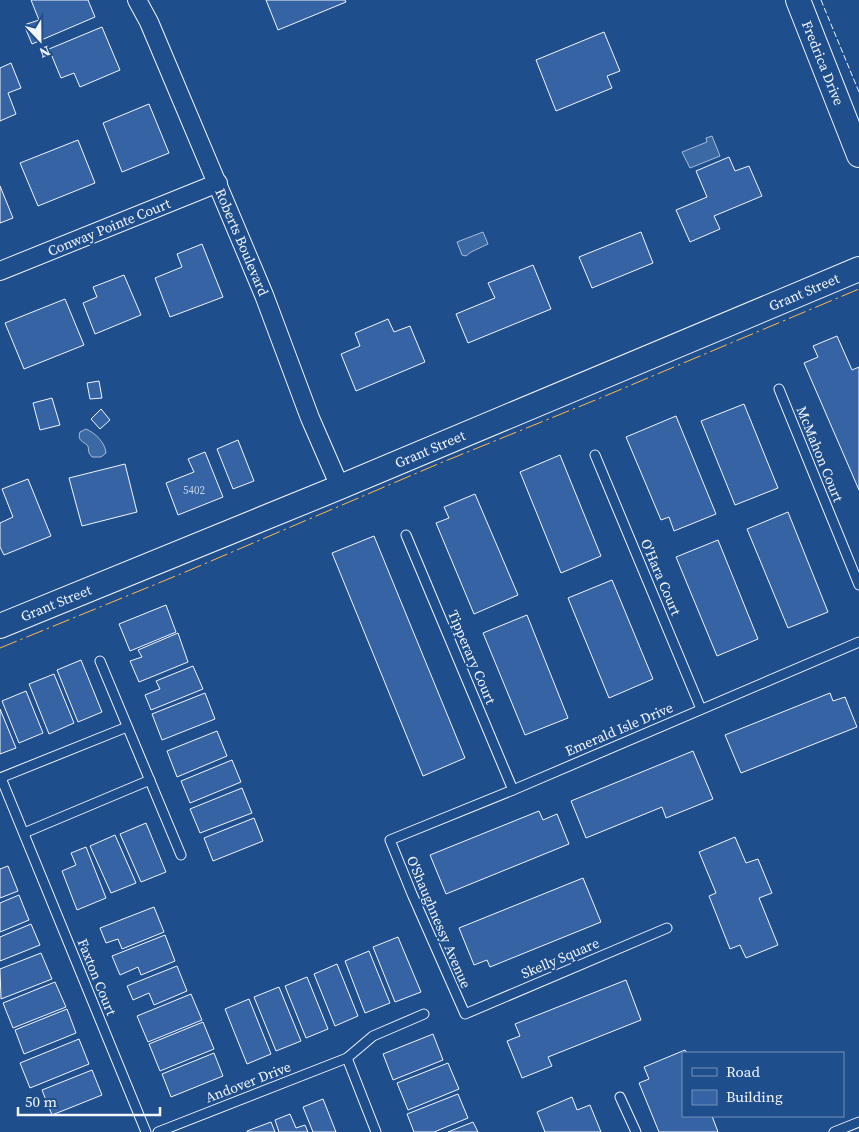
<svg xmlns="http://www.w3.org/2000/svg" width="859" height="1132" font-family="'Source Serif 4',serif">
<rect width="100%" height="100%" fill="#1f4e8c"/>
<!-- water -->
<g fill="#3b69a3" stroke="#a8bbd7">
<polygon points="712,136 720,156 690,168 682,152 707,142 706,138"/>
<polygon points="483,232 488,244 471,252 466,256 462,255 457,242"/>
<path d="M86,429C95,433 105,442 106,453L101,457H92L89,453L88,446C83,441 77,441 80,432Z"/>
</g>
<!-- building -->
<g fill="#3563a3" stroke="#f2f6ff">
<polygon points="31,0 88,0 95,17 32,44 24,25 39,20"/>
<polygon points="266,0 345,0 346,2 278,30"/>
<polygon points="102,27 120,70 80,87 74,73 61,78 49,49"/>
<polygon points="604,32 620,71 607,76 612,88 556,111 536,60"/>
<polygon points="11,63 21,88 8,93 16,114 0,121 0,68"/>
<polygon points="149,104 169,153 122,172 103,123"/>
<polygon points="78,140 95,183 38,206 20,163"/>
<polygon points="729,157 735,171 749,166 762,196 714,216 720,229 690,242 676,210 707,197 696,171"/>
<polygon points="0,186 13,218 0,223"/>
<polygon points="641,232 653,263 592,288 579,257"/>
<polygon points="202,244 223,297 170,317 155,278 182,267 177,254"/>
<polygon points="533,265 551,309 468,343 456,314 495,298 488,283"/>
<polygon points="124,275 141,315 95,334 83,303 97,297 93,287"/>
<polygon points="65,299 84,345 24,369 5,323"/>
<polygon points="388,319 394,332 410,326 425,362 356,391 341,354 360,346 355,333"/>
<polygon points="837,336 852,370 859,367 859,490 804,363 818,357 813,346"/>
<polygon points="99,381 102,398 90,399 87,383"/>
<polygon points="52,398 60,425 40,430 33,403"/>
<polygon points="744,404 778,488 735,505 701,421"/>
<polygon points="101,409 110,420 100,429 91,419"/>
<polygon points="676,416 716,514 674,531 669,517 661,520 626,437"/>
<polygon points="238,440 254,481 233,489 217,449"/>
<polygon points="205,452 223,497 178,515 166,483 194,472 188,459"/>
<polygon points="560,455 601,556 561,573 520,472"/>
<polygon points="125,464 137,512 82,526 69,478"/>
<polygon points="28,479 51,536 4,555 0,547 0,523 13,517 2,489"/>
<polygon points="475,494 518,595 474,614 436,523 449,518 444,507"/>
<polygon points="788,512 828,612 788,628 747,529"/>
<polygon points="374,536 465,758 423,776 332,553"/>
<polygon points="718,540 758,639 717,656 676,557"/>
<polygon points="612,580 653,679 609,698 568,598"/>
<polygon points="166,605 176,632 130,651 119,624"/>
<polygon points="527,615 568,718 525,735 483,633"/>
<polygon points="178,633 188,662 139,682 130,661 142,657 138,650"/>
<polygon points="81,660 102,712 78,722 57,670"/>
<polygon points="193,666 203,689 151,710 145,695 160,689 156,681"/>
<polygon points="54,674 74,723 49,734 29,684"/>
<polygon points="26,691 43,733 19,743 2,701"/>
<polygon points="205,693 215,719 162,740 152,714"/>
<polygon points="830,693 833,701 845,697 857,727 741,773 725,735"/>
<polygon points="0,709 16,748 0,754"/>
<polygon points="217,731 227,756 177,777 167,751"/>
<polygon points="693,751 713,799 666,818 662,807 586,838 571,801"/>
<polygon points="232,760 241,782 190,803 181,781"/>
<polygon points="242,788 252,813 200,833 190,809"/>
<polygon points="539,811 543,820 557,814 569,844 446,894 430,855"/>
<polygon points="254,818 263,841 213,861 204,838"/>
<polygon points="146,823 166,872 141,882 120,834"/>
<polygon points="115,835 136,883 111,893 90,846"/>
<polygon points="735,837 746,863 758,859 772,893 759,898 778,945 746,958 740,945 730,949 709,896 716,893 699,852"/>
<polygon points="86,847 106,898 77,910 62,871 76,865 71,853"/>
<polygon points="8,866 18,891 0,898 0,869"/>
<polygon points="583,878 601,922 490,967 487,960 474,965 459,928"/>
<polygon points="19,895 29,920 0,932 0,903"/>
<polygon points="154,907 164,932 122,949 118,939 106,943 100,928"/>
<polygon points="31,924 40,945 0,961 0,937"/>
<polygon points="165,935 175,961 141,975 138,967 120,975 112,956"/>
<polygon points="398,937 421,992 395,1002 373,947"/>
<polygon points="369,951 390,1003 365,1013 345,961"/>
<polygon points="41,953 52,979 1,999 0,969"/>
<polygon points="337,964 358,1016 335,1026 314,974"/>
<polygon points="177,966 187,991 154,1005 149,993 133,1000 127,986"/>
<polygon points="307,977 328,1029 306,1038 285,986"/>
<polygon points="626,980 641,1020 548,1057 552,1066 522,1078 507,1041 520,1036 515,1024"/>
<polygon points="55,982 66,1007 13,1028 3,1003"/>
<polygon points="279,987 301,1041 276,1051 254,997"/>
<polygon points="191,994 202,1020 148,1042 137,1016"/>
<polygon points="249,999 271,1054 247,1064 225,1009"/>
<polygon points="67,1009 76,1033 24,1054 15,1030"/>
<polygon points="203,1022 214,1049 160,1071 149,1044"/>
<polygon points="433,1034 443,1060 393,1080 383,1054"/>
<polygon points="79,1039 89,1064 30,1088 20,1063"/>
<polygon points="685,1050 687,1053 683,1053 683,1116 712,1116 718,1132 659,1132 639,1083 649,1079 644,1067"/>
<polygon points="214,1053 223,1076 171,1097 162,1074"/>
<polygon points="448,1063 459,1089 408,1110 397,1083"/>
<polygon points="92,1070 102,1095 52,1115 42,1090"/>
<polygon points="458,1094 468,1118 434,1132 414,1132 407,1114"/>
<polygon points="572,1097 577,1110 590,1105 601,1132 545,1132 537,1112"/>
<polygon points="323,1099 336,1132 313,1132 303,1107"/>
<polygon points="290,1114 296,1128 305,1125 308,1132 279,1132 275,1120"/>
<polygon points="271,1122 275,1132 247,1132 247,1131"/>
<polygon points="473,1122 478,1132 448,1132"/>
</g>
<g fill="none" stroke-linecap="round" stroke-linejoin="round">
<!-- lane casing -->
<g stroke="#f2f6ff" stroke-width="11">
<g id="lane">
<polyline points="779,389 859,585"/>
<polyline points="595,455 701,709"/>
<polyline points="406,535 513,790"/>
<polyline points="100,661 181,855"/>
<polyline points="0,778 127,727"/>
<polyline points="1,778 146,1132"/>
<polyline points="24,833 150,780"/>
<polyline points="667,928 465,1014 412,894 390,840 513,790 859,642"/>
<polyline points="347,1058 376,1132"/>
<polyline points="620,1097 636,1132"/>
<polyline points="158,1132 347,1058 373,1036 424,1014"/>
<polyline points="834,1132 859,1122"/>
</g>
</g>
<!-- street casing -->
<g stroke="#f2f6ff" stroke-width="20">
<g id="street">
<polyline points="137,0 149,22 264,295 310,418 340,487"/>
<polyline points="0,271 218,183"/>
</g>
</g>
<!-- secondary casing -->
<g stroke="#f2f6ff" stroke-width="26">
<g id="secondary">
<polyline points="798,0 859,155"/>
<polyline points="0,626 340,487 859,269"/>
</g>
</g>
<!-- lane -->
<use href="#lane" stroke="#1f4e8c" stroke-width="9"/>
<!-- street -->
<use href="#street" stroke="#1f4e8c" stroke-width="18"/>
<!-- secondary -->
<use href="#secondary" stroke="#1f4e8c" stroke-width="24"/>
<!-- fence -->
<polyline stroke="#f2f6ff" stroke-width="1" stroke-dasharray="6 2.5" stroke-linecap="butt" points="821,0 859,92"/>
<!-- power -->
<polyline stroke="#ffb74d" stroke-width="1" stroke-dasharray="18 4 2.5 4" stroke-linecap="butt" points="0,648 183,573 438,464 598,399 859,289"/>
</g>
<g text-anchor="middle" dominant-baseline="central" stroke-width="4" stroke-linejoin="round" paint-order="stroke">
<!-- number labels -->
<g font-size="11" fill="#c3d1e8">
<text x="194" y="490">5402</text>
</g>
<!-- street labels -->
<g font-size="14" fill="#f2f6ff" stroke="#1f4e8c">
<text transform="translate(823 63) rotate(68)">Fredrica Drive</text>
<text transform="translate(109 227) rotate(-22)">Conway Pointe Court</text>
<text transform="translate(242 242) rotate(67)">Roberts Boulevard</text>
<text transform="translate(804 292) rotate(-23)">Grant Street</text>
<text transform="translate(430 449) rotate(-23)">Grant Street</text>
<text transform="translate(820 454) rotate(68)">McMahon Court</text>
<text transform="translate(661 577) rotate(67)">O'Hara Court</text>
<text transform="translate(56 603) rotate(-22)">Grant Street</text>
<text transform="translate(472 657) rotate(67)">Tipperary Court</text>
<text transform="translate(619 729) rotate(-23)">Emerald Isle Drive</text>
<text transform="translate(439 922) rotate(67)">O'Shaughnessy Avenue</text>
<text transform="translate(560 958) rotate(-23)">Skelly Square</text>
<text transform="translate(97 977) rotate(68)">Faxton Court</text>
<text transform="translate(248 1082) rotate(-21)">Andover Drive</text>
</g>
</g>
<!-- legend -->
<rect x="682" y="1052" width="162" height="65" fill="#1f4e8c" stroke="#7391ba"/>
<rect x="692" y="1068" width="25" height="8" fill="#1f4e8c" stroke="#7391ba"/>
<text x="726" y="1077" font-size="15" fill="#f2f6ff">Road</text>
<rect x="692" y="1090" width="25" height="15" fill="#3563a3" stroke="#7391ba"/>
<text x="726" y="1102" font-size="15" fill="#f2f6ff">Building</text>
<!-- north arrow -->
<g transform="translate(40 40) rotate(158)" stroke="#1f4e8c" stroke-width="4" paint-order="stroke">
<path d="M0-4L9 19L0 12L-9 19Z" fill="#f2f6ff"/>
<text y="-8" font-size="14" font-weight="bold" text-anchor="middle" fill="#f2f6ff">N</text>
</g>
<!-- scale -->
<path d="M18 1107v8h142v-8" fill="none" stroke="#f2f6ff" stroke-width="2.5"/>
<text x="25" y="1107" font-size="15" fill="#f2f6ff" stroke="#1f4e8c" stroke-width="4" paint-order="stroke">50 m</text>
</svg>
